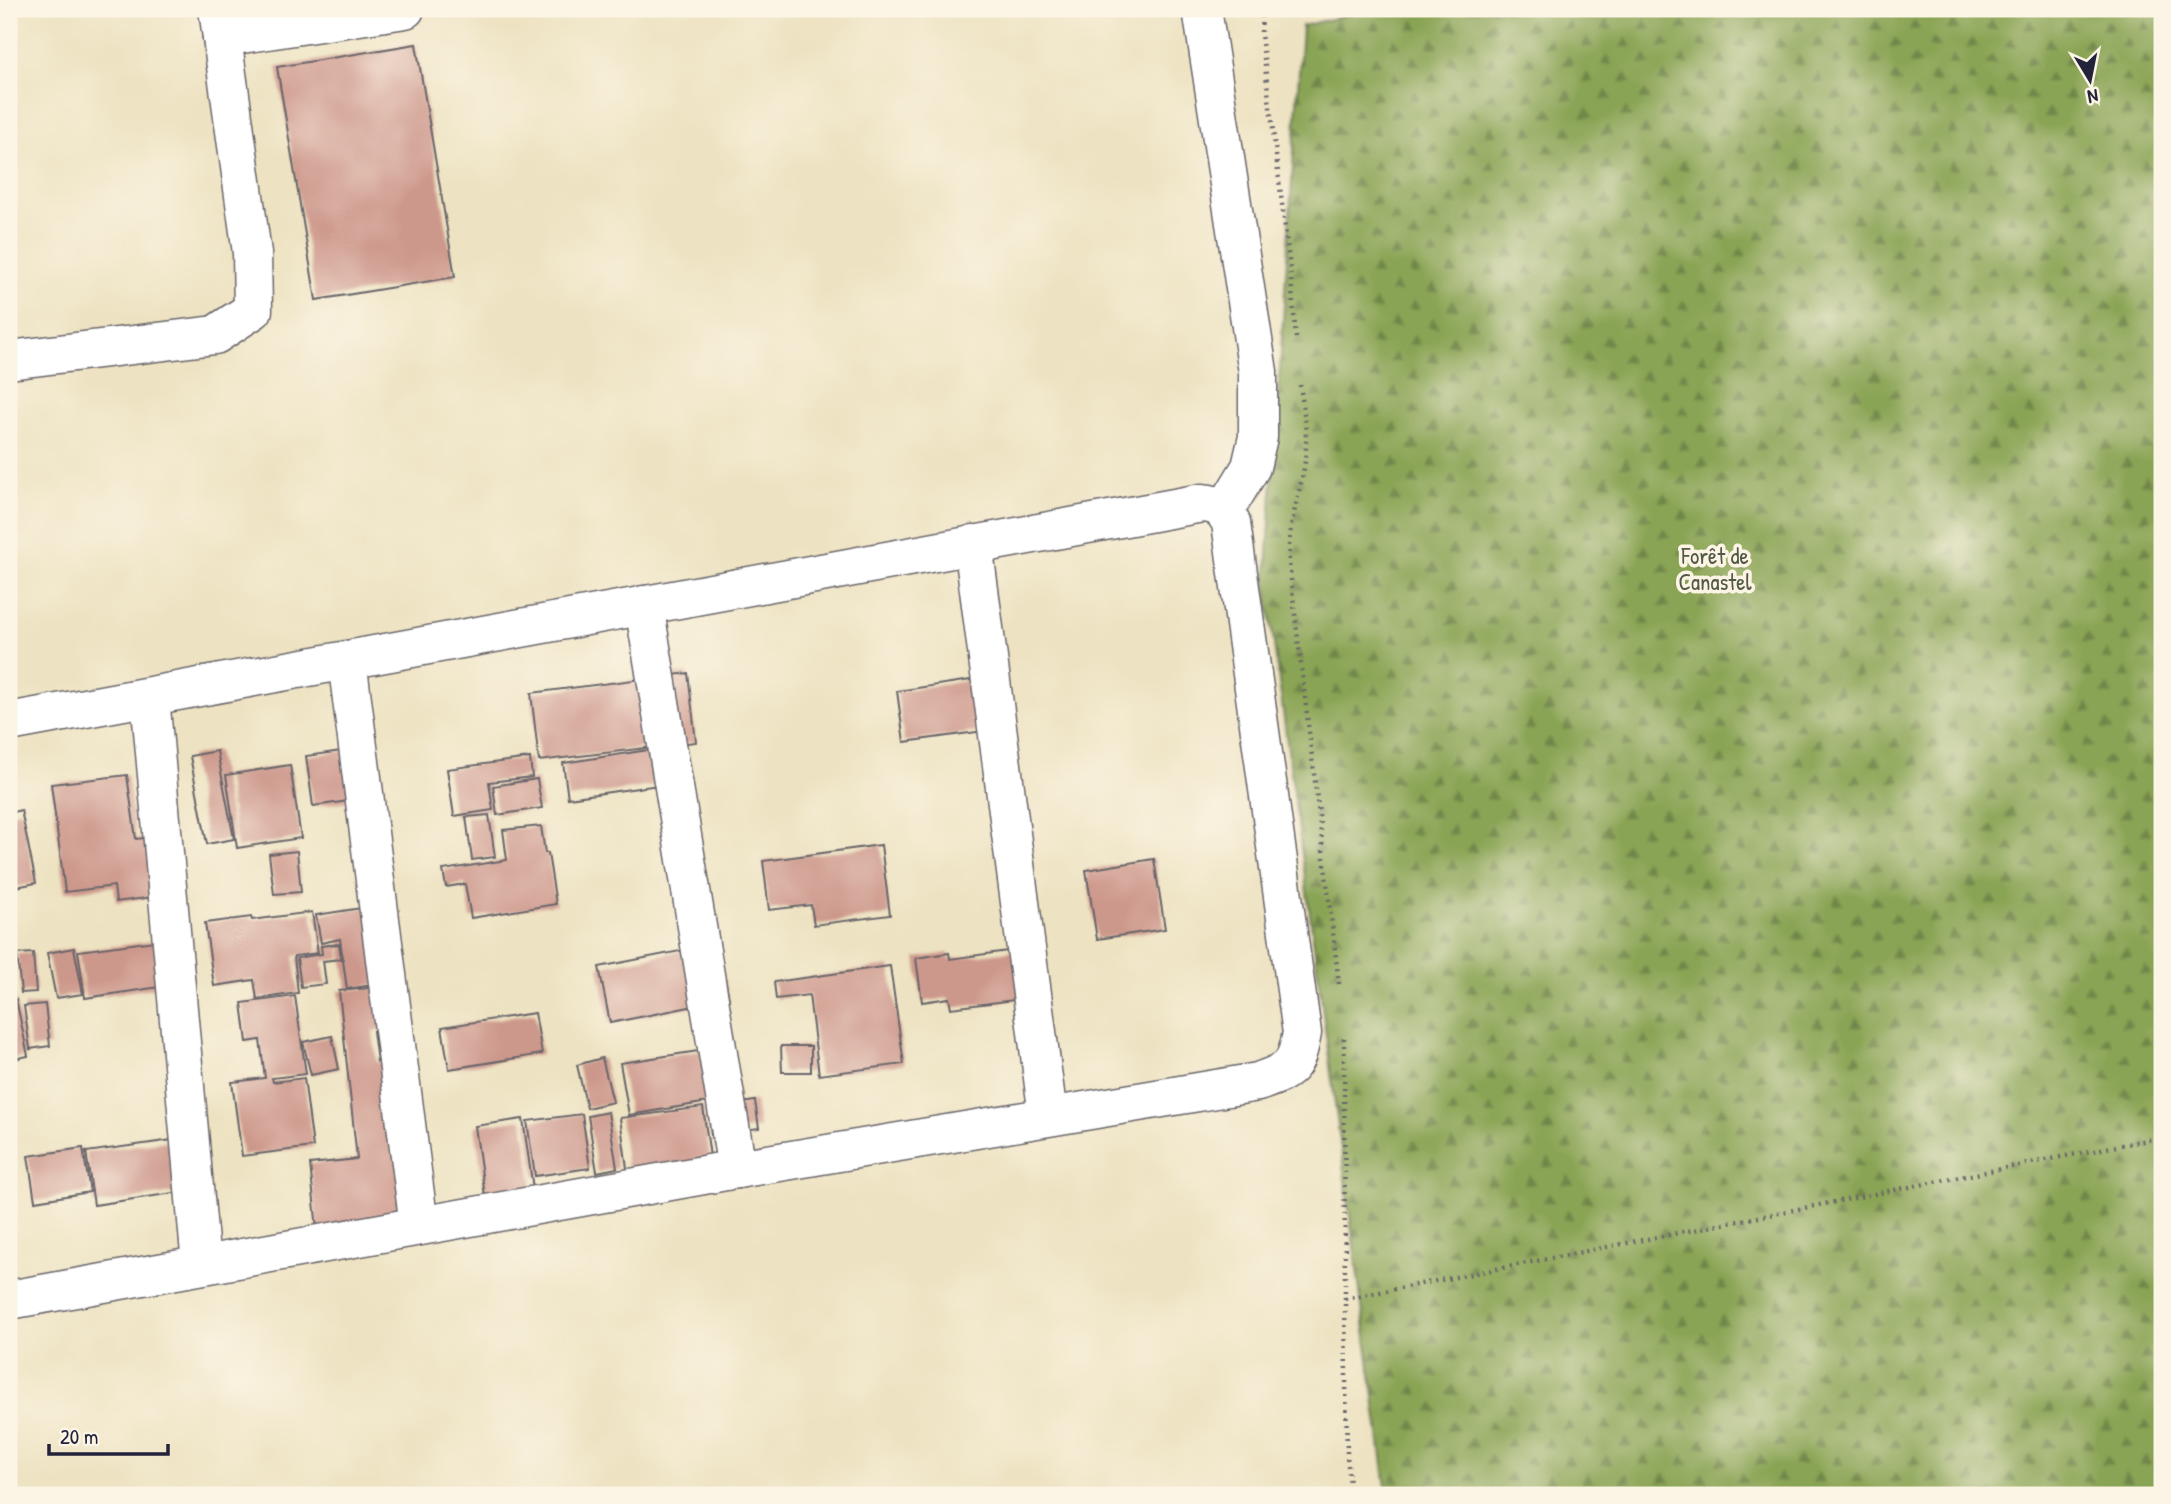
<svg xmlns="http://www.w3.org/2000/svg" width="2171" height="1504" font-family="'Patrick Hand',sans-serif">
<defs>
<pattern id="forest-firs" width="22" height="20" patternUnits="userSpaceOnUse" patternTransform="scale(1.75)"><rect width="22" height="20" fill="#8aa455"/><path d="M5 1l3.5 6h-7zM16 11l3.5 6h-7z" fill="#708548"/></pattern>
</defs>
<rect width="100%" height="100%" fill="#fcf5e5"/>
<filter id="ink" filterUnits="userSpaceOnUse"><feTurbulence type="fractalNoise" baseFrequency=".0143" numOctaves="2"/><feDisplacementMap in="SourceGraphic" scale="14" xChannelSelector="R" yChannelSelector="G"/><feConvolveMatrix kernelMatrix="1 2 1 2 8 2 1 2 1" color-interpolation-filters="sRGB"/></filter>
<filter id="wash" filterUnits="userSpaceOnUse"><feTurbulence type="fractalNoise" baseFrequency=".00686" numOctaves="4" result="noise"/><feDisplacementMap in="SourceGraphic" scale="28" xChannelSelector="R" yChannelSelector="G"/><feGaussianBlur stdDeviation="1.57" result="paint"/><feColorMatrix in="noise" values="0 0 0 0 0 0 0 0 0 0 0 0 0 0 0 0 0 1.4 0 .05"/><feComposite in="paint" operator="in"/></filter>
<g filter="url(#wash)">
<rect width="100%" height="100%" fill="#ede2c1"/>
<!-- forest -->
<polygon fill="url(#forest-firs)" stroke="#566348" stroke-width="2" points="1372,9 2162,9 2162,1495 1387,1495 1266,584 1302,26"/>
<g id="blocks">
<!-- building -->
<g fill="#cd988c">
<polygon points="416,44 455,277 316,300 277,67"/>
<polygon points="688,673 696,742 539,761 531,693"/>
<polygon points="991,677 999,729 904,742 897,691"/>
<polygon points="675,746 680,782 568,798 563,763"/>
<polygon points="356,749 363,799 313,806 306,756"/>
<polygon points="217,751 234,839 207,844 190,756"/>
<polygon points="530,758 532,777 489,782 493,810 454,816 447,769"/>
<polygon points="290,765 301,838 237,848 226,775"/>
<polygon points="127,775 136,839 154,837 162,896 116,902 114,886 65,892 51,784"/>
<polygon points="537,779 542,808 497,815 493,786"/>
<polygon points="21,810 36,883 11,888 9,876 9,813"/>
<polygon points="489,815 495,857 472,860 466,817"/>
<polygon points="541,826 545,853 548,853 556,904 471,918 465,884 446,887 443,870 507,860 503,830"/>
<polygon points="881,845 890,915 814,925 811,905 769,910 763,861"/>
<polygon points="297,851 301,892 274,894 269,854"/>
<polygon points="1154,859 1165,929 1097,939 1086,870"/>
<polygon points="394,903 405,980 347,989 340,939 321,943 316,915"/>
<polygon points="312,912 318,953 294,956 298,993 257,999 254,980 214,986 205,923 251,917 252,920"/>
<polygon points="154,941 160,987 85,998 78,951"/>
<polygon points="339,944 341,959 323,961 326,984 301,987 297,958 322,954 321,946"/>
<polygon points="700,947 725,979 729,999 610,1023 599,967"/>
<polygon points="74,948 83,994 56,998 47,953"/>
<polygon points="1023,949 1030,998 951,1008 949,998 922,1002 916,958 949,953 950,959"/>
<polygon points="33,953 36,992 21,993 17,954"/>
<polygon points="890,966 904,1064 819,1075 809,995 776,999 774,982"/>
<polygon points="398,985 402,1028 373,1031 377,1062 400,1060 417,1218 317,1229 310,1164 357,1159 339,991"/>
<polygon points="295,996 306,1074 272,1078 273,1082 304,1078 313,1147 242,1156 232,1082 265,1078 260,1040 247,1042 242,1003"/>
<polygon points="16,999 28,1056 9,1060 9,1001"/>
<polygon points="45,1004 50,1046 30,1049 24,1006"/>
<polygon points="535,1013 542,1054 449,1069 442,1027"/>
<polygon points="332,1036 339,1069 311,1075 303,1042"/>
<polygon points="731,1046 739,1097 629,1115 620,1063"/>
<polygon points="781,1046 811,1046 811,1072 782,1072"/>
<polygon points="602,1058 613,1102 587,1108 577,1065"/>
<polygon points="755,1101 759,1128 711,1135 708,1108"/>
<polygon points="703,1107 712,1171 629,1183 620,1118"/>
<polygon points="608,1112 617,1168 597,1172 588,1116"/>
<polygon points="582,1114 590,1168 535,1176 527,1121"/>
<polygon points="523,1119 533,1189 485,1196 475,1126"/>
<polygon points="180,1139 187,1191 94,1205 86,1152"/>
<polygon points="83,1148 90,1192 35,1201 28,1156"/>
</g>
</g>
</g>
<g filter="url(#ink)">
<use href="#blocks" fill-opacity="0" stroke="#69656a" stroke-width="2"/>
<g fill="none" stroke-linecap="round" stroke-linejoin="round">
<!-- minor casing -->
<g stroke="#69656a" stroke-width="41">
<g id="minor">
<polyline points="1202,9 1258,372 1258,437 1251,467 1225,510"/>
<polyline points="222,37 405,9"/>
<polyline points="9,360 215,335 253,310 252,253 218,9"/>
<polyline points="973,544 1048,1116"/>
<polyline points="644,605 737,1169"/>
<polyline points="347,660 419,1226"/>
<polyline points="150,697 201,1265"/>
<path d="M9,722L1202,503C1218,504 1224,509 1231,523L1302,1033C1295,1069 1291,1070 1258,1082L737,1169L9,1300"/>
</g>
</g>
<!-- path -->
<g stroke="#69656a" stroke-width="4.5" stroke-dasharray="2 5" stroke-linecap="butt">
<polyline points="1262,9 1261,34 1290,268 1296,338"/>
<polyline points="2161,9 2162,11"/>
<path d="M1300,385C1304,410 1308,436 1305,461C1300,498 1287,524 1289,563L1339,984"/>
<polyline points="1344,1038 1345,1299 1347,1456 1351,1495"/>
<polyline points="1345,1299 2162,1137"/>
</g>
<!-- minor -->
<use href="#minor" stroke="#fff" stroke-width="38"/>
</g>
</g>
<g text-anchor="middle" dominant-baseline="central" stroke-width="7" stroke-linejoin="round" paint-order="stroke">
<!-- park labels -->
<g font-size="23" fill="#535847" stroke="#fcf5e5">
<text x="1715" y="555">Forêt de<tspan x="1715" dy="26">Canastel</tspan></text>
</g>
</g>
<!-- margin -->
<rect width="2171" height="1504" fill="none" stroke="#fcf5e5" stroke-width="35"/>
<!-- north arrow -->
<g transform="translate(2090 80) rotate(170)" stroke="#fcf5e5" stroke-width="5" paint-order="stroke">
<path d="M0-5L12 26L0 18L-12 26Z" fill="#22223b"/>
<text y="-10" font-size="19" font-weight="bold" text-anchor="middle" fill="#22223b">N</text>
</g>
<!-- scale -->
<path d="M49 1444v10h119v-10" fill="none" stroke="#22223b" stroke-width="3.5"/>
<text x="60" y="1444" font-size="21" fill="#22223b" stroke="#fcf5e5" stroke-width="5" paint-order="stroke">20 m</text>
</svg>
